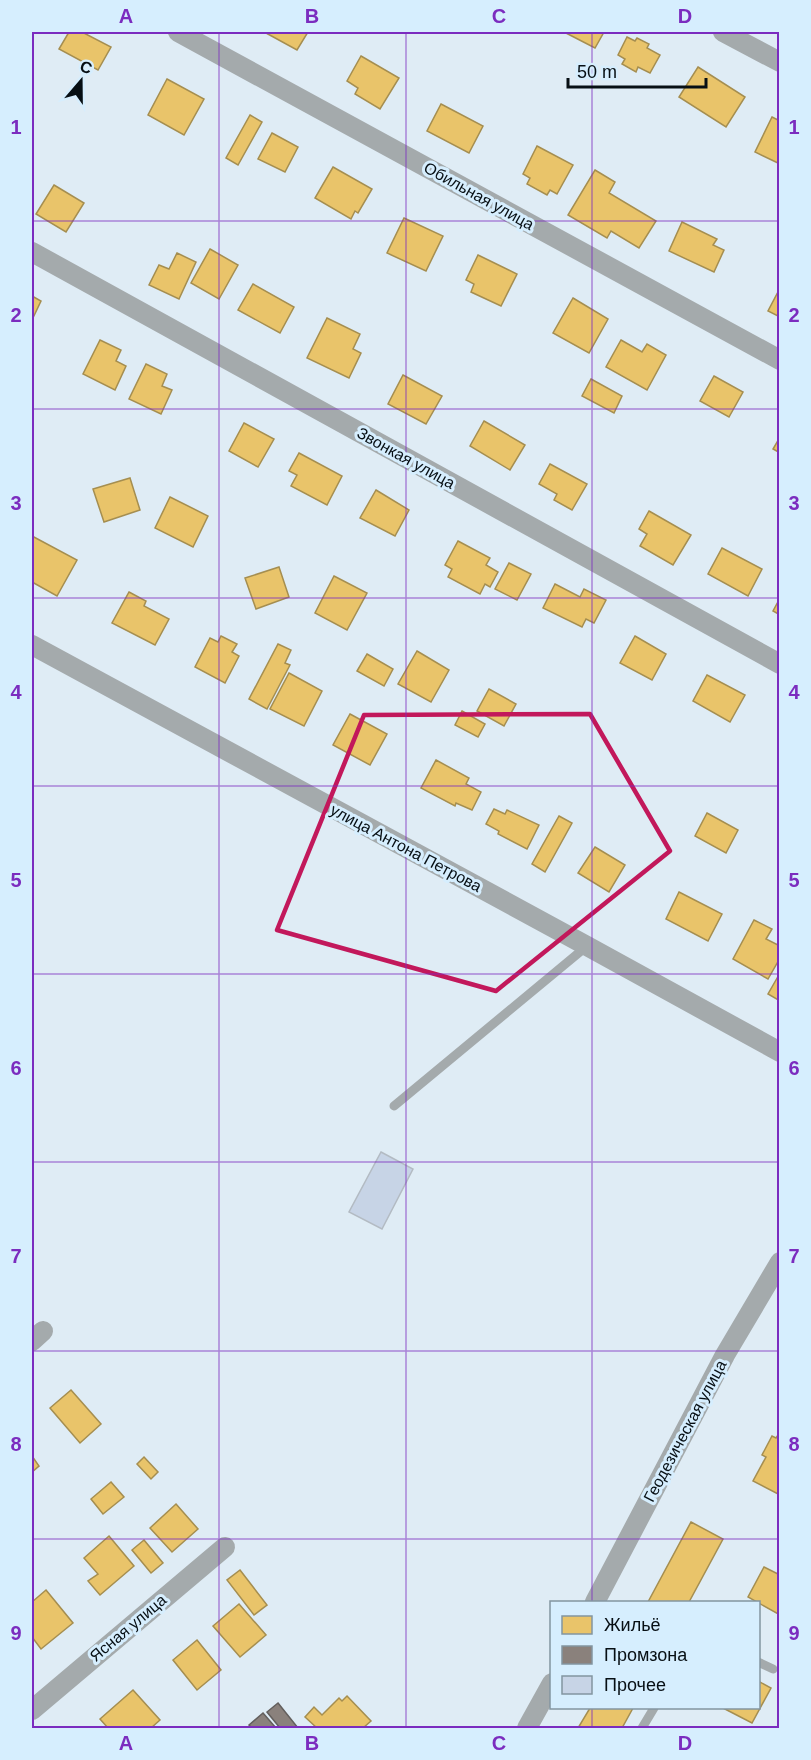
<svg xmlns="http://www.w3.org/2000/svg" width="811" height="1760" font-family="Arial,sans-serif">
<rect width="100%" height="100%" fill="#dfecf5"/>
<!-- homes -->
<g fill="#e9c46a" stroke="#a58e50" stroke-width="1.5">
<polygon points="69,32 82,32 111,47 98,70 59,49"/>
<polygon points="267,32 308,32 297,50 266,33"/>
<polygon points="564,32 604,32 595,48"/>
<polygon points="627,37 635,41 637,38 649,44 647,48 660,55 650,73 638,67 636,72 622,64 625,59 618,55"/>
<polygon points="361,56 399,78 380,109 355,94 358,88 347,81"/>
<polygon points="698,67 745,97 726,127 679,97"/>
<polygon points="167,79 204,99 184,135 148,115"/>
<polygon points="441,104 483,126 469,153 427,131"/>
<polygon points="250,115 262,122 238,165 226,158"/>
<polygon points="772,117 780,121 780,164 755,152"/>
<polygon points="272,133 298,147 285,172 258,159"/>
<polygon points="537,146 573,165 557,194 550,190 547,195 527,184 530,178 523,174"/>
<polygon points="333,167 372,189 358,213 355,211 351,219 315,198"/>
<polygon points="595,170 615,182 609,193 656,221 639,248 611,231 607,238 568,215"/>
<polygon points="54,185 84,203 66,232 36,214"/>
<polygon points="404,218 443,236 426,271 387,253"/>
<polygon points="682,222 717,239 713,245 724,250 714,272 669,251"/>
<polygon points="210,249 238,265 219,299 191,283"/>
<polygon points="177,253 196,262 179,299 149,285 159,265 169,269"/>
<polygon points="478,255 517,274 501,306 471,292 474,284 466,280"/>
<polygon points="253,284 294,307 280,333 238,310"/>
<polygon points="780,288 780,317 768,311"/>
<polygon points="32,296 41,301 32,320"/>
<polygon points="573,298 608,319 589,353 553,333"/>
<polygon points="327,318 360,334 353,349 361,353 349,378 307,358"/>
<polygon points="100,340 121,350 116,361 126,366 115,390 83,374"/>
<polygon points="621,340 642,352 647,344 666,355 647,390 606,367"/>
<polygon points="146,364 167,374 162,386 172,390 161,414 129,399"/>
<polygon points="403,375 442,396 426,424 388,404"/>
<polygon points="714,376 743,392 729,417 700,401"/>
<polygon points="591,379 622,396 614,413 582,396"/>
<polygon points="484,421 525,445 510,470 470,446"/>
<polygon points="244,423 274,439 258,467 229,451"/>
<polygon points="780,437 780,453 773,449"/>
<polygon points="299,453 342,476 327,505 291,486 297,475 289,471"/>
<polygon points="550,464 587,484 572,510 554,500 557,494 539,484"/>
<polygon points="130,478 140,510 104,522 93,489"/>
<polygon points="376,490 409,510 395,536 360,518"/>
<polygon points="170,497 208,516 193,547 155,528"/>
<polygon points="649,511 691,535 673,565 640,546 647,534 639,529"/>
<polygon points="32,536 77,560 57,596 32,582"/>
<polygon points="458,541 490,558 486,565 498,572 490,587 485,584 480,594 448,577 452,569 445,565"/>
<polygon points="722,548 762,569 748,596 708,574"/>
<polygon points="509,563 531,574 517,600 495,589"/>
<polygon points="279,567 289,597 256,609 245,578"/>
<polygon points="334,576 367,593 347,630 315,613"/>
<polygon points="555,584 580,597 584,589 606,600 594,623 586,619 582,627 543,608"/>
<polygon points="129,592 146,601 144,606 169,619 155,645 112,623"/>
<polygon points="780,598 780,615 773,611"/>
<polygon points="221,636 237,644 232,652 239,656 225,683 195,667 210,638 218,642"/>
<polygon points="635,636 666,654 652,680 620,663"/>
<polygon points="278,644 291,650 285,663 290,665 267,709 249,699"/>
<polygon points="417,651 449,670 431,702 398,684"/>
<polygon points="367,654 393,669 384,686 357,671"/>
<polygon points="289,673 322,691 304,726 270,709"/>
<polygon points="707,675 745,695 730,722 693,701"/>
<polygon points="489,689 516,704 504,726 477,711"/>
<polygon points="462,711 485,724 478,737 455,725"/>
<polygon points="350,714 387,734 370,765 333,745"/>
<polygon points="436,760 469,778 466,784 481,792 472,810 456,803 455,806 421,788"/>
<polygon points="494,809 505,814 507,810 539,825 527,849 498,834 499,831 486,824"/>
<polygon points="707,813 738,830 726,853 695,836"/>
<polygon points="559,816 572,823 545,872 532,864"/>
<polygon points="595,847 625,865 609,892 578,873"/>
<polygon points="679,892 722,914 708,941 666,919"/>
<polygon points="754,920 772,929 766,939 780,946 780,958 768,979 733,959"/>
<polygon points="780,973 780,1001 768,994"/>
<polygon points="71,1390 101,1424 80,1443 50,1408"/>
<polygon points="780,1432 780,1495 753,1481 766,1457 762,1455 772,1436 776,1438"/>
<polygon points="32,1456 39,1466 32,1472"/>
<polygon points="144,1457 158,1472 151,1479 137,1464"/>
<polygon points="111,1482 124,1497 103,1514 91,1499"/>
<polygon points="176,1504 198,1529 172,1552 150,1528"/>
<polygon points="691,1522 723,1539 689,1602 648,1602"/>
<polygon points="109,1536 134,1566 100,1595 88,1581 98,1574 84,1558"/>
<polygon points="144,1540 163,1563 151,1573 132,1550"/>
<polygon points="764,1567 780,1575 780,1615 748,1597"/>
<polygon points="240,1570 267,1605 254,1615 227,1580"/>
<polygon points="46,1590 73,1623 41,1649 32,1637 32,1602"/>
<polygon points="239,1604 266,1635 240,1657 213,1626"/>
<polygon points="197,1640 221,1670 197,1690 173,1660"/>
<polygon points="758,1681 771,1688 752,1723 723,1708 758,1708"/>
<polygon points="133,1690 160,1720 151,1728 108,1728 100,1719"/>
<polygon points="347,1696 371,1721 363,1728 317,1728 305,1717 314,1707 322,1715 339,1698 342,1701"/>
<polygon points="590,1708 633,1708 622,1728 578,1728"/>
</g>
<!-- industry -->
<g fill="#8a817c" stroke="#635f5d" stroke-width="1.5">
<polygon points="278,1703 298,1728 280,1728 267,1712"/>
<polygon points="263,1713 276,1728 252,1728 249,1725"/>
</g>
<!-- building -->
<polygon fill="#c7d4e6" stroke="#b3bbc3" stroke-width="1.5" points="381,1152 413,1169 382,1229 349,1212"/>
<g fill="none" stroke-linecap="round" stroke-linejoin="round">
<!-- lane -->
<g stroke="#a4aaac" stroke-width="9">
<polyline points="394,1106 587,946"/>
<polyline points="758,1662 773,1669"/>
<polyline points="642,1728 654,1708"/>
</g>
<!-- street -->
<g stroke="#a4aaac" stroke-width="20">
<polyline points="178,32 780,360"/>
<polyline points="723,32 780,62"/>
<polyline points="32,252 780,664"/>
<polyline points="32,645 587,946 780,1052"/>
<polyline points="32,1341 43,1331"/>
<polyline points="595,1602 725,1355 780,1262"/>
<polyline points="32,1710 225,1547"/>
<polyline points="527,1728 552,1683"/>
</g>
</g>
<!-- marked area -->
<path fill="none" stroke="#c2185b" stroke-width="4.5" stroke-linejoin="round" d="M590,714L670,851L496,991L277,930L364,715Z"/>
<!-- grid -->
<path fill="none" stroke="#7b2cbf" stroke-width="1.5" stroke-opacity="0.55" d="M219,32V1728M406,32V1728M592,32V1602M32,221H780M32,409H780M32,598H780M32,786H780M32,974H780M32,1162H780M32,1351H780M32,1539H780M592,1708V1728"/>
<g text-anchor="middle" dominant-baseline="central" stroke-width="6" stroke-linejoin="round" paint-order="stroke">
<!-- street labels -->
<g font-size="16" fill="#070f14" stroke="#d6eefe">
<text transform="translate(479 196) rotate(29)">Обильная улица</text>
<text transform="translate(406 458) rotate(29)">Звонкая улица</text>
<text transform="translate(406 848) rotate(28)">улица Антона Петрова</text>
<text transform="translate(685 1431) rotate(-62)">Геодезическая улица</text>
<text transform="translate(128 1628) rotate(-40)">Ясная улица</text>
</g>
</g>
<!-- border -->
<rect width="811" height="1760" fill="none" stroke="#d6eefe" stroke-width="66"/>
<!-- legend -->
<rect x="550" y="1601" width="210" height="108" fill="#d6eefe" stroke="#8395a0" stroke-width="1.5"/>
<rect x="562" y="1616" width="30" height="18" fill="#e9c46a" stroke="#8395a0" stroke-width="1.5"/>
<text x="604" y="1631" font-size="18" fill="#070f14">Жильё</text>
<rect x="562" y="1646" width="30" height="18" fill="#8a817c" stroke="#8395a0" stroke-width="1.5"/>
<text x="604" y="1661" font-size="18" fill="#070f14">Промзона</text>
<rect x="562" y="1676" width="30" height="18" fill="#c7d4e6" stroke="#8395a0" stroke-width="1.5"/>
<text x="604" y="1691" font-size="18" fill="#070f14">Прочее</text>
<!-- north arrow -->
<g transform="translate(81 81) rotate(20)" stroke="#d6eefe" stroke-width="4.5" paint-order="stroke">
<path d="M0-4.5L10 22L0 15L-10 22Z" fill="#070f14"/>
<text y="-9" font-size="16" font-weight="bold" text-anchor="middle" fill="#070f14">С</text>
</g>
<!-- scale -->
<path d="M568 78v9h138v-9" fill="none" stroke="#070f14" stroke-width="3"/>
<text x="577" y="78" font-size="18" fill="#070f14" stroke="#d6eefe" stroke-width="4.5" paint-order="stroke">50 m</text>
<rect x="33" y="33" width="745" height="1694" fill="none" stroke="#7b2cbf" stroke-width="2"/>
<g font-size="20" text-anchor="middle" font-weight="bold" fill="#7b2cbf">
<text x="126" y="23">A</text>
<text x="312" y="23">B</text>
<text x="499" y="23">C</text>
<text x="685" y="23">D</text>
<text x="16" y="134">1</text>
<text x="794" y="134">1</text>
<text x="16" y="322">2</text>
<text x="794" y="322">2</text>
<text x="16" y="510">3</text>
<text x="794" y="510">3</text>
<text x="16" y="699">4</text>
<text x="794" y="699">4</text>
<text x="16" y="887">5</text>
<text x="794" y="887">5</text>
<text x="16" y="1075">6</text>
<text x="794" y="1075">6</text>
<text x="16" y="1263">7</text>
<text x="794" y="1263">7</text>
<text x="16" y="1451">8</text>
<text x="794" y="1451">8</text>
<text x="16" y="1640">9</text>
<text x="794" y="1640">9</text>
<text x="126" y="1750">A</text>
<text x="312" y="1750">B</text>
<text x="499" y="1750">C</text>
<text x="685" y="1750">D</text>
</g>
</svg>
